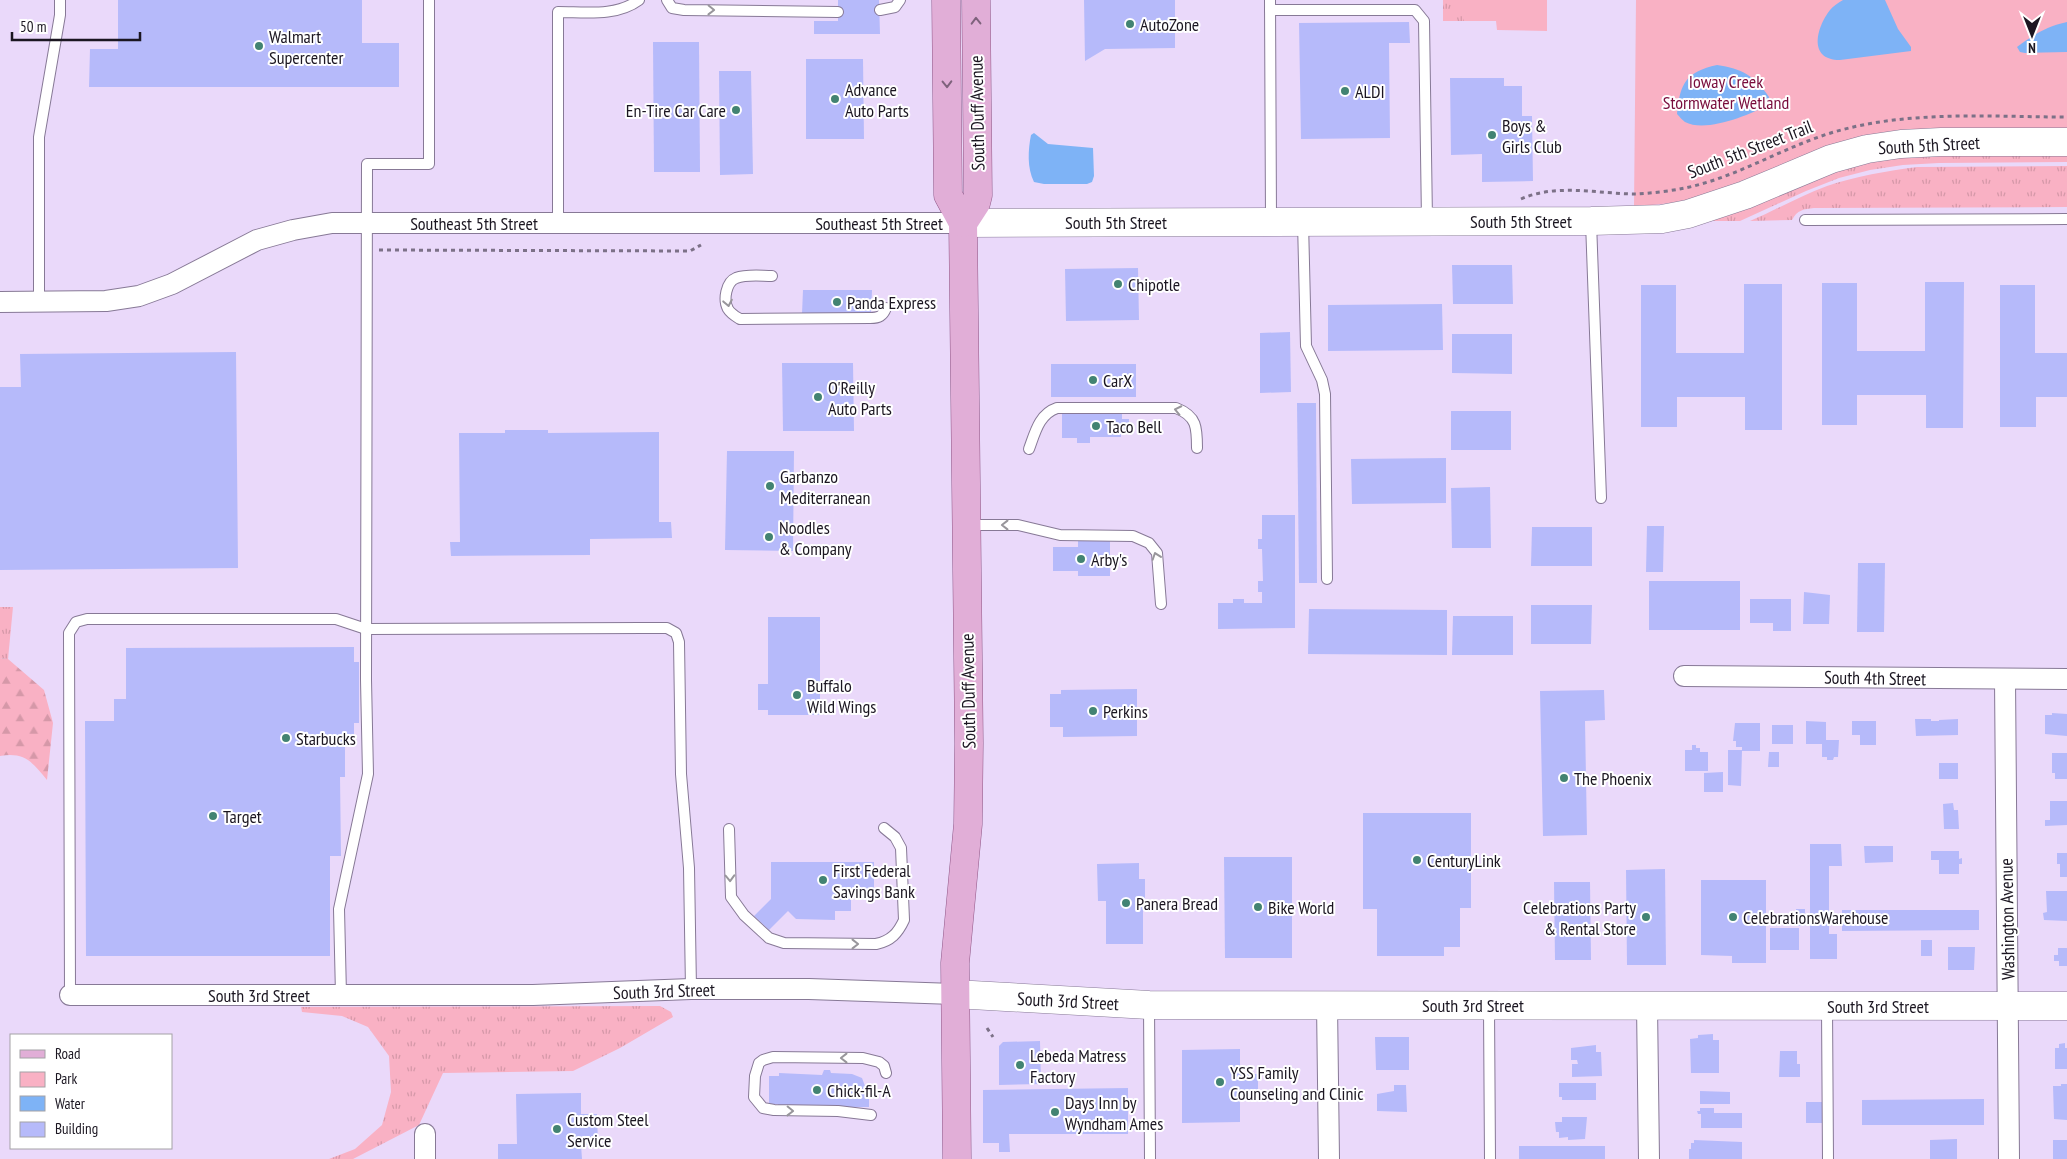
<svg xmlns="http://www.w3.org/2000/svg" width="2067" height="1159" font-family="'PT Sans Narrow',sans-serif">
<defs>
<pattern id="grass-tufts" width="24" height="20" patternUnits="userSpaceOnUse" patternTransform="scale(1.25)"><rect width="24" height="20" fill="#f9b1c4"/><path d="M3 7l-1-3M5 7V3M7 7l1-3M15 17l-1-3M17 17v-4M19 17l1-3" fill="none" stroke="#d598a8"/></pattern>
<pattern id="forest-firs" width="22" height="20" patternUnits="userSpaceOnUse" patternTransform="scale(1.25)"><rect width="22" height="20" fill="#f9b1c4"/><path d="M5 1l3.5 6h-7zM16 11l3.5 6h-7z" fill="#d598a8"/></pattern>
</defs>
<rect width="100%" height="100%" fill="#ead9fa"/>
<!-- grass -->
<g fill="url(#grass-tufts)">
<rect x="1443" y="0" width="21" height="21"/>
<polygon points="2067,153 2067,162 1939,163 1903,165 1870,170 1839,178 1806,191 1740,221 1707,221 1799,183 1862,162 1918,154"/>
<path d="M2067,166V207L1814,208C1804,209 1797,210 1792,220L1750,221C1776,210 1800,196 1827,186C1856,176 1887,171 1917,167Z"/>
<polygon points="0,607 13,607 8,659 0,658"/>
<polygon points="660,1006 671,1012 673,1017 620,1048 573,1071 443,1073 419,1125 353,1159 329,1159 355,1149 382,1125 391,1092 389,1056 368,1027 342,1016 302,1012 301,1007"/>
</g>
<!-- forest -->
<path fill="url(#forest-firs)" d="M0,658L8,659L44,690L53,723L47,780C32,762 25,752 0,756Z"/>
<!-- park -->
<g fill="#f9b1c4">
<polygon points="1464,0 1547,0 1547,31 1497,30 1496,21 1464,21"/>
<polygon points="1636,0 2067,0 2067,129 1968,129 1680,202 1634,207"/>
</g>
<!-- water -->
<g fill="#7eb3f6">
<path d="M1843,0H1885L1898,29L1911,47V51L1840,60C1808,60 1816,28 1830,10C1833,6 1838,3 1843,0Z"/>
<path d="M2067,22V52L2025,53L2020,52L2017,47C2033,35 2047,26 2067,22Z"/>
<path d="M1717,65C1742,69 1754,75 1769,97L1768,105C1749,115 1706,133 1685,122C1682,120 1680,117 1677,114C1680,83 1686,72 1717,65Z"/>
<path d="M1034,133L1048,144L1093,148L1094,176L1092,182L1087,184H1044L1034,182C1027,168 1028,150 1031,135Z"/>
</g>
<!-- building -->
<g fill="#b6bafa">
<polygon points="118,0 362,0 362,43 399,43 399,87 89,87 90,49 118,49"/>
<polygon points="838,0 879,0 880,34 814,34 814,21 838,21"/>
<polygon points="1084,0 1175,0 1175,48 1105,49 1085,61"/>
<polygon points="1409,22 1410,43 1389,43 1390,138 1301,139 1299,23"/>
<polygon points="653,42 699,42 700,172 654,172"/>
<polygon points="806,59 863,59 864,139 806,139"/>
<polygon points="719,71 751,71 753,174 720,175"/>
<polygon points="1450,78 1504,78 1504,86 1522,86 1522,116 1532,116 1533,181 1482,182 1482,154 1451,155"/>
<polygon points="1452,265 1512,265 1513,304 1453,304"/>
<polygon points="1138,268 1139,320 1066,321 1065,269"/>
<polygon points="1925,282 1964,282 1963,428 1926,428 1926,395 1857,395 1857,425 1822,425 1822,283 1857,283 1857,351 1925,351"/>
<polygon points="1744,284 1782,284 1782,430 1745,430 1745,397 1677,397 1677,427 1641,427 1641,285 1676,285 1676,353 1744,353"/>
<polygon points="2000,285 2035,285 2035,353 2067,353 2067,397 2036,397 2036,427 2000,427"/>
<polygon points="803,290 872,290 871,314 802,314"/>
<polygon points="1442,304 1443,350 1328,351 1328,305"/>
<polygon points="1290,332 1291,392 1260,393 1260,333"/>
<polygon points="1452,334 1512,334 1512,374 1452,373"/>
<polygon points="236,352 238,568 0,570 0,387 21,387 20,354"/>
<polygon points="782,363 853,363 854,431 783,431"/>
<rect x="1051" y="364" width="85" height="33"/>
<polygon points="1297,403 1316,403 1317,583 1299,583"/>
<rect x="1451" y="411" width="60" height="39"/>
<polygon points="1062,414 1122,414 1122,419 1129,419 1129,433 1121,433 1121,437 1090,437 1090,443 1077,443 1077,438 1062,438"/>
<polygon points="505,430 548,430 548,433 659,432 659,522 671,522 672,538 590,539 590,555 451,556 450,542 460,542 459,433 505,433"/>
<polygon points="727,451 794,451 793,551 725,550"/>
<polygon points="1446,458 1446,503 1352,504 1351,459"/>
<polygon points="1490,487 1491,548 1452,548 1451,488"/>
<polygon points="1262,515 1295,515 1295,628 1218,629 1218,603 1233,603 1233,599 1244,599 1244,603 1262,603 1262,592 1258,592 1258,581 1263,581 1262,549 1258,549 1258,539 1262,539"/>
<polygon points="1647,526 1664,526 1663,572 1646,572"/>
<polygon points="1532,527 1592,527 1592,566 1531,566"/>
<polygon points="1078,541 1110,541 1110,576 1078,576 1078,571 1053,571 1053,547 1078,547"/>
<polygon points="1858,563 1885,563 1884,632 1857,632"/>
<rect x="1649" y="581" width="91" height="49"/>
<polygon points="1804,592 1830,595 1829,624 1803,624"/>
<polygon points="1750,599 1791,599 1791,631 1773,631 1773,623 1750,623"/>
<polygon points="1531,605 1592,605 1591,644 1531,644"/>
<polygon points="1309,609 1447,610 1447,655 1308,654"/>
<polygon points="1453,616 1513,616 1513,655 1452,655"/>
<polygon points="768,617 820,617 820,715 768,715 768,710 758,710 758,684 768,684"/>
<polygon points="354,647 354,662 359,662 359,723 354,723 354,740 345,740 345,777 340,777 341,856 330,856 330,956 86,956 85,721 114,721 114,699 126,699 126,648"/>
<polygon points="1137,689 1137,736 1063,737 1063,727 1050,727 1050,694 1061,694 1061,690"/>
<polygon points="1604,690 1605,720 1585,721 1587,835 1543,836 1540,691"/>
<polygon points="2052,713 2067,714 2067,736 2045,734 2045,715 2052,715"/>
<polygon points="1915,719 1931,719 1931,721 1939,721 1939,720 1958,719 1958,735 1916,736"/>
<polygon points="1806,721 1826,722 1826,740 1839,740 1838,757 1834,757 1833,760 1827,760 1827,757 1822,757 1822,744 1806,744"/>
<polygon points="1852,721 1876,721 1876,745 1860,745 1860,735 1852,735"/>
<polygon points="1735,723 1760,723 1760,751 1742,751 1742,747 1736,747 1736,741 1733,741"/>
<rect x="1772" y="725" width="21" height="19"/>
<polygon points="1692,745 1696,745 1696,748 1700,748 1700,752 1708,752 1708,771 1685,771 1685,750 1692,750"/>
<polygon points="1728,750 1742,750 1741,786 1728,785"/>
<polygon points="1769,752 1779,752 1779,767 1768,767"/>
<polygon points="2052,753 2067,753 2067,779 2055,779 2055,773 2052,773"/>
<rect x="1939" y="763" width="19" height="16"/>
<polygon points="1723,772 1723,792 1704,792 1704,773"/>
<polygon points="2050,801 2067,801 2067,825 2045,826 2045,820 2050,820"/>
<polygon points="1953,803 1954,810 1958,810 1959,829 1944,829 1943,804"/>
<polygon points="1363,813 1471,813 1471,908 1460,908 1460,947 1444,947 1444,956 1377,956 1377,909 1363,909"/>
<polygon points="1810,844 1841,844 1842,866 1829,866 1829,934 1837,934 1837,959 1810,959"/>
<polygon points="1864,846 1893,846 1893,862 1865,863"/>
<polygon points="1931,851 1959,851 1959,859 1962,858 1962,864 1959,864 1959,874 1939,874 1939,860 1931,860"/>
<polygon points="2057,853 2067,853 2067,877 2060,877 2060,864 2057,864"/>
<polygon points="1224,857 1292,857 1292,958 1225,958"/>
<polygon points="771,862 874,862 874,897 851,897 851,911 835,911 835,920 796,919 788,911 769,930 754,916 771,899"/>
<polygon points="1139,863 1139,879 1145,879 1145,904 1143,904 1143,944 1106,944 1106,901 1098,901 1097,864"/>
<polygon points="1665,869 1666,965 1627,965 1626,870"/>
<polygon points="1701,880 1766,880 1766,963 1732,963 1732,956 1701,955"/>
<polygon points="1554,882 1590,882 1591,960 1555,960"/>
<polygon points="2046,891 2067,891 2067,921 2044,920 2043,913 2047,912"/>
<rect x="1796" y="909" width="9" height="17"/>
<polygon points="1842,910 1979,910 1979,930 1842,931"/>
<rect x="1770" y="928" width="29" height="22"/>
<rect x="1921" y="940" width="11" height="16"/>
<polygon points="1948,947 1975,947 1974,970 1948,970"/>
<polygon points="2058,948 2067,948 2067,966 2059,966 2059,961 2054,961 2054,955 2058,955"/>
<polygon points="1713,1034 1713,1040 1719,1040 1719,1073 1691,1073 1690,1039 1698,1038 1698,1035"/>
<polygon points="1375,1037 1409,1037 1409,1070 1376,1070"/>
<polygon points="1040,1041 1041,1084 999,1085 999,1046 1003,1042"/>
<polygon points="2065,1043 2065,1048 2067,1048 2067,1069 2055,1069 2055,1048 2059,1048 2059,1044"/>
<polygon points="1596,1045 1596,1052 1601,1052 1602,1076 1572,1077 1572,1064 1578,1064 1577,1060 1571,1060 1571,1048"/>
<polygon points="1240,1049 1240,1074 1258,1074 1258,1090 1240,1090 1240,1122 1182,1123 1182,1050"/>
<polygon points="1780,1051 1797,1051 1797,1064 1800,1064 1800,1077 1779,1077"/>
<polygon points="824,1070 830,1070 831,1073 852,1074 862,1078 865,1086 865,1095 869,1095 869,1107 778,1107 778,1104 769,1104 769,1076 779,1076 779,1073 822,1075"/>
<polygon points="1559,1083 1596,1083 1596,1100 1562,1100 1562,1097 1559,1097"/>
<polygon points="2061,1084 2067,1084 2067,1120 2054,1119 2053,1086 2061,1086"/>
<polygon points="1394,1085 1406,1085 1407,1112 1377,1111 1377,1094 1394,1091"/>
<polygon points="1128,1088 1128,1134 1009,1134 1010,1152 999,1152 999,1143 983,1143 983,1090"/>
<polygon points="1700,1091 1730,1092 1730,1104 1700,1104"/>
<polygon points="581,1093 581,1114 597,1114 598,1145 581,1145 582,1159 498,1159 498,1144 517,1144 516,1094"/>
<polygon points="1984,1099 1984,1125 1862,1125 1862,1100"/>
<rect x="1806" y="1102" width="20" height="21"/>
<polygon points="1700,1108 1714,1108 1714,1113 1742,1113 1742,1128 1701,1128 1701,1114 1698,1114 1697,1111 1700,1111"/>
<polygon points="1562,1117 1587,1117 1585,1139 1568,1140 1568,1137 1559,1138 1559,1132 1556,1132 1555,1122 1562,1122"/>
<polygon points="1957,1139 1957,1159 1930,1159 1930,1140"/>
<polygon points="1694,1140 1742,1142 1742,1159 1689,1159 1689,1149 1691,1149 1691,1143 1694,1143"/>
<rect x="2053" y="1140" width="14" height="19"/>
<rect x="1519" y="1146" width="86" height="13"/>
</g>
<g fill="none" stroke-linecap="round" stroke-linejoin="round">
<!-- lane casing -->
<g stroke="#877996" stroke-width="12">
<g id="lane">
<polyline points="667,0 672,8 684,10 838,12"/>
<polyline points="1270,0 1271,220"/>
<polyline points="880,10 895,7 900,0"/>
<polyline points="1270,10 1415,10 1424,21 1427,220"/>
<polyline points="1805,220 2067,219"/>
<polyline points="1303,222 1306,346 1322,380 1325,394 1327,579"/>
<polyline points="1591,222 1601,498"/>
<path d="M558,223V12C585,12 616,17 639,0"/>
<path d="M772,276C761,276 747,274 736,278C726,282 723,300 728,309C731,314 735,316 740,319L870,318C879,318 883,316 886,308"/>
<polyline points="39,302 39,137 60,15 60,0"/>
<path d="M1029,449C1035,433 1039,414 1057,408H1176C1197,416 1197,428 1197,448"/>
<polyline points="967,525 1018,525 1060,535 1133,536 1149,543 1157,553 1161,604"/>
<path d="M729,829L731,897L744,915L769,938L784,943L876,944C891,941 898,933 904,920L901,848L895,837L884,828"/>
<polyline points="70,995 69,633 76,622 87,619 336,619 366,629 643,628 667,628 676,633 679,642 681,774 689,868 691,989"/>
<polyline points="341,995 339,909 368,774 366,680 367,164 429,164 429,0"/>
<polyline points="1149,1005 1150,1159"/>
<polyline points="1489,1008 1490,1159"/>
<polyline points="1827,1008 1828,1159"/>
<polyline points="871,1115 838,1111 774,1110 763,1108 754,1097 755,1076 759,1063 763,1060 773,1057 863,1058 879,1062 884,1066 886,1073"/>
</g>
</g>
<!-- street casing -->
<g stroke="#877996" stroke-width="22">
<g id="street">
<polyline points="0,302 106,301 139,296 172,284 257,240 293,230 332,223 963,223"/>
<polyline points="1684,676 2067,679"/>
<polyline points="2005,679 2009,1159"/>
<polyline points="70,995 533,995 691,989 809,989 954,994"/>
<polyline points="1327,1004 1329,1159"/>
<polyline points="1647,1005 1649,1159"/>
<polyline points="425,1159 425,1134"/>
</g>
</g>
<!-- secondary casing -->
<g stroke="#877996" stroke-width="29">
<g id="secondary">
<polyline points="963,223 1591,221 1662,219 1688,214 1745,195 1831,159 1867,149 1901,144 1941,142 2067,142"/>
<polyline points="954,994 1149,1005 2067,1006"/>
</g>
</g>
<!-- primary casing -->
<g stroke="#8f5686" stroke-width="29">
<g id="primary">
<polyline points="946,0 948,195 963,223 969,743 968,824 955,963 957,1159"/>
<polyline points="963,223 976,203 978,195 976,0"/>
</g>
</g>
<!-- path -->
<g stroke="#7c7187" stroke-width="3" stroke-dasharray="4 4" stroke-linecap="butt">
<path d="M1521,199C1557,183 1599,194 1637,194C1653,193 1670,191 1685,188C1738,177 1783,147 1834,132C1909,110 1990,117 2067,117"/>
<polyline points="379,250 690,251 701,245"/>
<polyline points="987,1028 993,1037"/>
</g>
<!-- lane -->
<use href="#lane" stroke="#fff" stroke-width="10"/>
<!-- street -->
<use href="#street" stroke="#fff" stroke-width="20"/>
<!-- secondary -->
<use href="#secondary" stroke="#fff" stroke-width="28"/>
<!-- primary -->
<use href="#primary" stroke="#e1aed7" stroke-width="28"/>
</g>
<!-- one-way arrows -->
<defs><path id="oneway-chevron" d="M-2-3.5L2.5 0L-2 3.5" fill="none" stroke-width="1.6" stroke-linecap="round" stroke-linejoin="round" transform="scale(1.25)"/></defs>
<g stroke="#98969b">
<use href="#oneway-chevron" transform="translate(711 10) rotate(1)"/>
<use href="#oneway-chevron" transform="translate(728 303) rotate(79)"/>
<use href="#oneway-chevron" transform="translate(1178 410) rotate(-168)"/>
<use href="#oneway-chevron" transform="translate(1005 525) rotate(180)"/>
<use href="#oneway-chevron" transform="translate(1156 556) rotate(-109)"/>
<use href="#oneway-chevron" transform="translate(730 878) rotate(88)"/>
<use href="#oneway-chevron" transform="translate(855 944)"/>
<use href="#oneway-chevron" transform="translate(844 1058) rotate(-180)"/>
<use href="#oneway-chevron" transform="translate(790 1111) rotate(1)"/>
</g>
<g stroke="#7e627c">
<use href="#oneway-chevron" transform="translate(976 21) rotate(-91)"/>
<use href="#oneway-chevron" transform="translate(947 84) rotate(89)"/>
</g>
<!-- markers -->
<g fill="#428372" stroke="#fff" stroke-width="2">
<circle cx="1130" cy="24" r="5"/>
<circle cx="259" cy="46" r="5"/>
<circle cx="1345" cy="91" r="5"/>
<circle cx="835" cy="99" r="5"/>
<circle cx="736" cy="110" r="5"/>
<circle cx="1492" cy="135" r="5"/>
<circle cx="1118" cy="284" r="5"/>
<circle cx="837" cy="302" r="5"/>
<circle cx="1093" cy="380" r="5"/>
<circle cx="818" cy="397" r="5"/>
<circle cx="1096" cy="426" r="5"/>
<circle cx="770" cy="486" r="5"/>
<circle cx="769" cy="537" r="5"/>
<circle cx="1081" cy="559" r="5"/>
<circle cx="797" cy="695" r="5"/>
<circle cx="1093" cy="711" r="5"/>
<circle cx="286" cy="738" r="5"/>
<circle cx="1564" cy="778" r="5"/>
<circle cx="213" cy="816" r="5"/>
<circle cx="1417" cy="860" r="5"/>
<circle cx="823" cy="880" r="5"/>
<circle cx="1126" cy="903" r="5"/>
<circle cx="1258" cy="907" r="5"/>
<circle cx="1646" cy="917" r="5"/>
<circle cx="1733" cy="917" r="5"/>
<circle cx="1020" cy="1065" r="5"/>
<circle cx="1220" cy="1082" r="5"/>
<circle cx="817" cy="1090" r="5"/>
<circle cx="1055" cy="1112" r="5"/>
<circle cx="557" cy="1129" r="5"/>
</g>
<g text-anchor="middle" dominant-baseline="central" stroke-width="4" stroke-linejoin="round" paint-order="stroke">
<!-- poi labels -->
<g font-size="18" fill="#1b1621" stroke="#fff" text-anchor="start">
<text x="1140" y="24">AutoZone</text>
<text x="269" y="36">Walmart<tspan x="269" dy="21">Supercenter</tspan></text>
<text x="845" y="89">Advance<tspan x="845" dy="21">Auto Parts</tspan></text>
<text x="1355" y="91">ALDI</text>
<text x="726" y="110" text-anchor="end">En-Tire Car Care</text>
<text x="1502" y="125">Boys &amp;<tspan x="1502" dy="21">Girls Club</tspan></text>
<text x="1128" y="284">Chipotle</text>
<text x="847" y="302">Panda Express</text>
<text x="1103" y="380">CarX</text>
<text x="828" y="387">O'Reilly<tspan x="828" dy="21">Auto Parts</tspan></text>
<text x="1106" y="426">Taco Bell</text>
<text x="780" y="476">Garbanzo<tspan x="780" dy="21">Mediterranean</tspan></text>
<text x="779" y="527">Noodles<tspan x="779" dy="21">&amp; Company</tspan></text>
<text x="1091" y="559">Arby's</text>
<text x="807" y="685">Buffalo<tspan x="807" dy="21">Wild Wings</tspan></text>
<text x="1103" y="711">Perkins</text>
<text x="296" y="738">Starbucks</text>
<text x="1574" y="778">The Phoenix</text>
<text x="223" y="816">Target</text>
<text x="1427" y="860">CenturyLink</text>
<text x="833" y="870">First Federal<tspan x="833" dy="21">Savings Bank</tspan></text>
<text x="1136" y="903">Panera Bread</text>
<text x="1268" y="907">Bike World</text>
<text x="1636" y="907" text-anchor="end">Celebrations Party<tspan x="1636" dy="21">&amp; Rental Store</tspan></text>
<text x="1743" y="917">CelebrationsWarehouse</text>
<text x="1030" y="1055">Lebeda Matress<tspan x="1030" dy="21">Factory</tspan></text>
<text x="1230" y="1072">YSS Family<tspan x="1230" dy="21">Counseling and Clinic</tspan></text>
<text x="827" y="1090">Chick-fil-A</text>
<text x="1065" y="1102">Days Inn by<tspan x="1065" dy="21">Wyndham Ames</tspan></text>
<text x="567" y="1119">Custom Steel<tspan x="567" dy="21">Service</tspan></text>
</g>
<!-- park labels -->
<g font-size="18" fill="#780c3c" stroke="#fff">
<text x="1726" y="81">Ioway Creek<tspan x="1726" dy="21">Stormwater Wetland</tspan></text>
</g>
<!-- street labels -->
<g font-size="18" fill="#1b1621" stroke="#fff">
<text transform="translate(977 113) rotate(-91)">South Duff Avenue</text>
<text transform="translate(1929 145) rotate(-3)">South 5th Street</text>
<text transform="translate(1750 149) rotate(-21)">South 5th Street Trail</text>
<text x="1521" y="221">South 5th Street</text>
<text x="1116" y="222">South 5th Street</text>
<text x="474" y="223">Southeast 5th Street</text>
<text x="879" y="223">Southeast 5th Street</text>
<text transform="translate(1875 678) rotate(1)">South 4th Street</text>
<text transform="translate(968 691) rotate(-91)">South Duff Avenue</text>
<text transform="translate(2007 919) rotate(-91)">Washington Avenue</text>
<text transform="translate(664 991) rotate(-2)">South 3rd Street</text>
<text x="259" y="995">South 3rd Street</text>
<text transform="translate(1068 1001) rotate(3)">South 3rd Street</text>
<text x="1473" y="1005">South 3rd Street</text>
<text x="1878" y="1006">South 3rd Street</text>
</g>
</g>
<!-- legend -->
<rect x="10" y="1034" width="162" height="115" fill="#ffffff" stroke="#a4a2a6"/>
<rect x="20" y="1050" width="25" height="8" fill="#e1aed7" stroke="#a4a2a6"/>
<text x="55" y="1059" font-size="15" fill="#1b1621">Road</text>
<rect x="20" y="1072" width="25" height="15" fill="#f9b1c4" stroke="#a4a2a6"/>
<text x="55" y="1084" font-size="15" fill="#1b1621">Park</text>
<rect x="20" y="1096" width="25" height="15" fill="#7eb3f6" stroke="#a4a2a6"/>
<text x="55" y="1109" font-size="15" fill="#1b1621">Water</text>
<rect x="20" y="1122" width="25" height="15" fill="#b6bafa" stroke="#a4a2a6"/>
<text x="55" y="1134" font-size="15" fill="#1b1621">Building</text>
<!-- north arrow -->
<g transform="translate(2032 35) rotate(180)" stroke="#ffffff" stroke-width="4" paint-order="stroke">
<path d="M0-4L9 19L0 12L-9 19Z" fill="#1b1621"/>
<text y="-8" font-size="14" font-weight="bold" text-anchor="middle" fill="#1b1621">N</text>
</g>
<!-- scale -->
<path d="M12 32v8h128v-8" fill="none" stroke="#1b1621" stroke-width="2.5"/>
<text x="20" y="32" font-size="15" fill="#1b1621" stroke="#ffffff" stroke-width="4" paint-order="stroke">50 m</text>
</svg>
